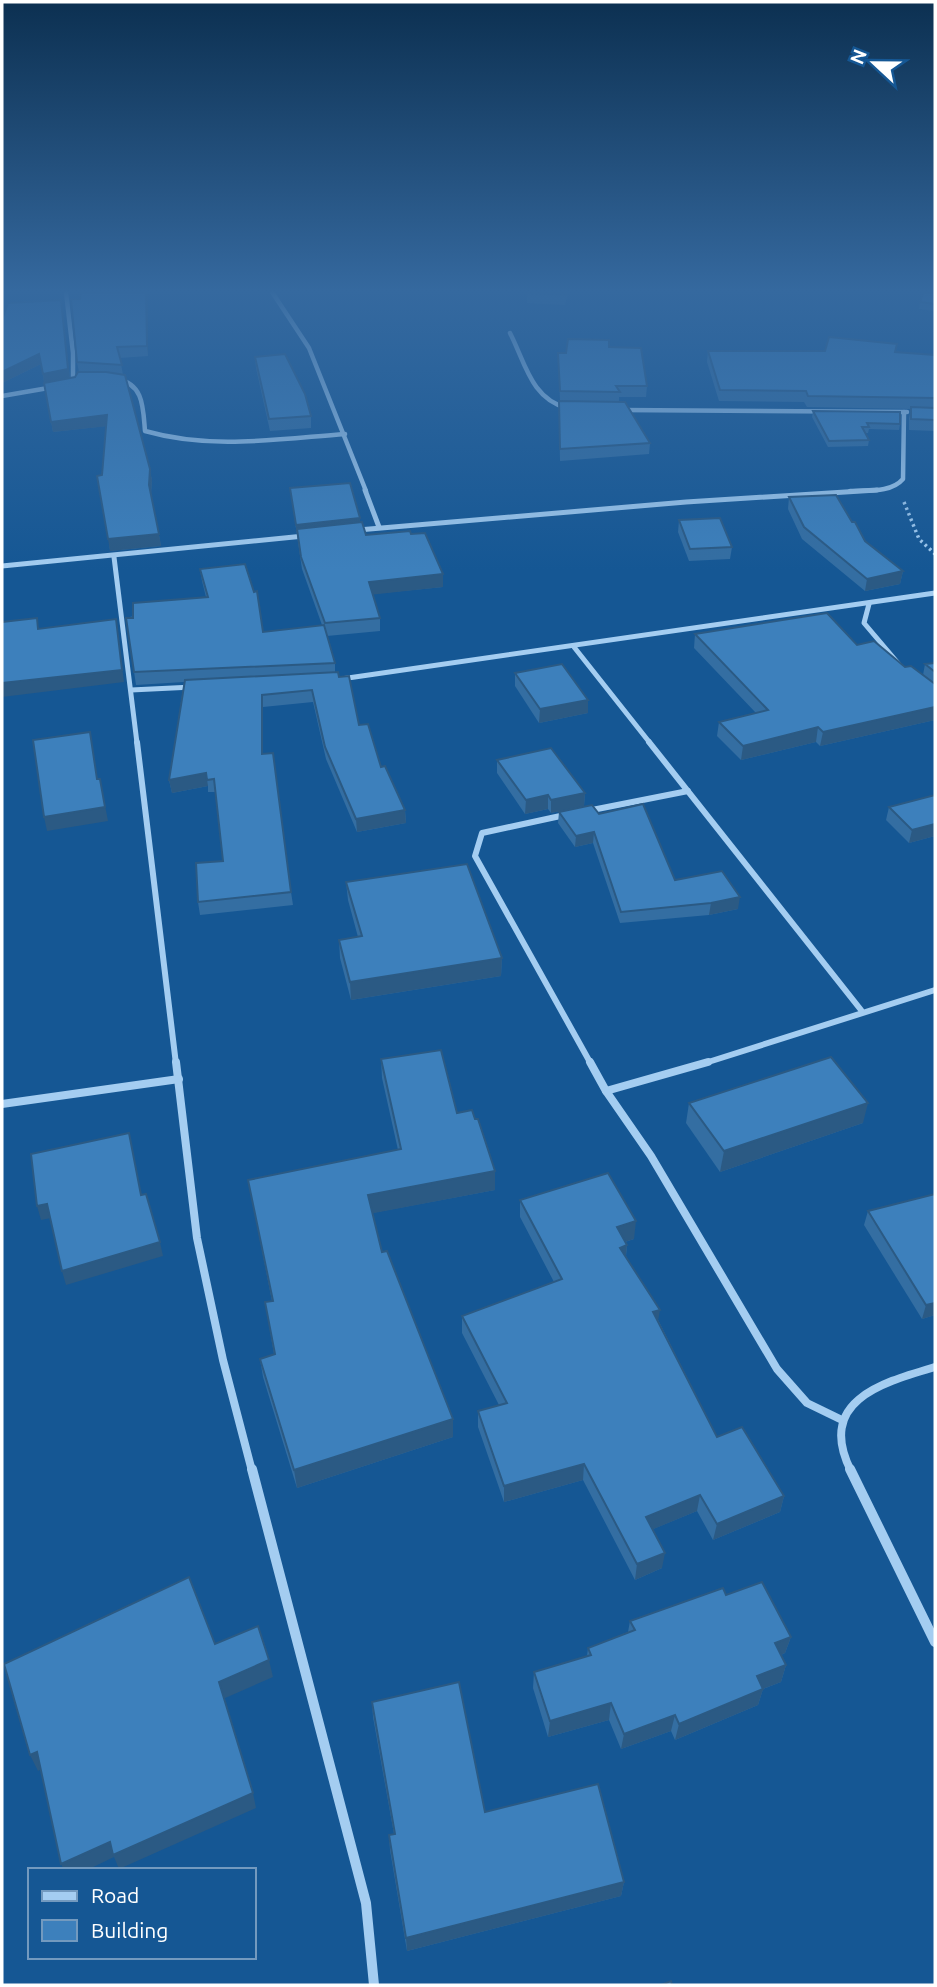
<svg xmlns="http://www.w3.org/2000/svg" width="937" height="1987" font-family="Ubuntu,sans-serif">
<rect width="100%" height="100%" fill="#155794"/>
<g fill="none" stroke-linecap="round" stroke-linejoin="round">
<!-- path -->
<polyline stroke="#a4cdf1" stroke-width="3.5" stroke-dasharray="2.5 3.5" stroke-linecap="butt" points="904,502 919,539 935,554"/>
<!-- minor-far4 -->
<g stroke="#a4cdf1" stroke-width="4.5">
<polyline points="66,292 73,353 73,384"/>
<polyline points="272,292 309,348 366,491"/>
<path d="M510,333C525,362 531,399 567,408"/>
<path d="M117,379C144,384 143,408 145,431C211,450 278,439 345,434"/>
<polyline points="2,396 54,387"/>
<polyline points="621,410 907,412"/>
<path d="M850,491C868,490 891,493 903,479L904,412"/>
</g>
<!-- minor-far3 -->
<g stroke="#a4cdf1" stroke-width="5">
<polyline points="365,490 379,527"/>
<polyline points="358,530 686,502 877,490"/>
<polyline points="114,557 137,743"/>
<polyline points="2,566 304,536"/>
<polyline points="869,604 864,623 903,669"/>
<polyline points="574,647 650,743"/>
<polyline points="341,679 935,593"/>
<polyline points="131,690 193,687"/>
</g>
<!-- minor-far2 -->
<g stroke="#a4cdf1" stroke-width="6">
<polyline points="137,742 176,1064"/>
<polyline points="649,742 861,1010"/>
<polyline points="587,811 688,791"/>
<polyline points="565,815 482,833 475,856 591,1064"/>
<polyline points="702,1064 935,990"/>
</g>
<!-- minor-far1 -->
<g stroke="#a4cdf1" stroke-width="8">
<polyline points="176,1062 197,1238 223,1360 252,1471"/>
<polyline points="590,1062 606,1091"/>
<polyline points="708,1062 606,1091 651,1156 777,1369 807,1403 842,1420"/>
<polyline points="2,1104 179,1079"/>
<path d="M851,1471C816,1401 881,1383 935,1367"/>
</g>
<!-- minor -->
<g stroke="#a4cdf1" stroke-width="10">
<polyline points="252,1469 366,1903 374,1985"/>
<polyline points="850,1469 935,1642"/>
</g>
</g>
<!-- wall -->
<g fill="#346ea2">
<polygon points="148,292 148,356 120,358 123,375 152,480 151,493 161,546 110,551 102,475 106,426 53,432 41,364 2,383 61,300 70,378 75,377 79,372 77,362"/>
<polygon points="568,292 565,305 527,303 527,293"/>
<polygon points="935,292 935,311 919,309 920,302"/>
<polygon points="609,347 647,386 646,397 619,397 619,402 650,443 649,454 560,461 559,412 560,401 558,353 566,353"/>
<polygon points="708,351 896,352 935,355 935,433 935,431 909,430 909,418 911,409 807,407 804,402 719,401 707,362"/>
<polygon points="255,357 311,416 311,428 270,431 256,368"/>
<polygon points="813,411 900,424 899,430 869,429 868,433 865,433 869,440 868,446 828,447 812,417"/>
<polygon points="290,488 360,522 366,535 411,534 443,574 443,587 372,594 380,618 380,631 327,636 335,663 335,673 359,725 381,767 405,810 406,823 357,832 326,759 313,702 263,707 263,753 291,892 293,905 200,915 198,902 223,861 215,792 208,792 208,786 172,793 169,780 184,682 136,685 126,618 206,597 202,581 200,569 263,632 322,625 302,569"/>
<polygon points="789,497 852,522 865,541 903,571 900,584 865,591 802,539 788,509"/>
<polygon points="679,520 732,547 730,559 689,561 678,532"/>
<polygon points="695,634 857,645 923,675 925,664 935,663 935,720 820,746 816,742 741,760 717,736 719,722 756,713 694,648"/>
<polygon points="515,673 588,700 588,713 539,723 515,686"/>
<polygon points="497,760 585,793 584,806 551,813 548,809 525,814 497,773"/>
<polygon points="935,795 935,836 909,843 886,820 889,807"/>
<polygon points="559,812 599,814 675,880 738,909 709,915 620,923 593,843 575,847 558,823"/>
<polygon points="346,882 502,958 501,976 351,1000 340,958 339,940 358,937 348,900"/>
<polygon points="381,1059 457,1113 495,1171 495,1190 372,1213 382,1252 453,1419 453,1437 297,1488 263,1377 260,1359 274,1354 265,1302 272,1301 248,1180 398,1150 382,1078"/>
<polygon points="689,1103 863,1123 720,1172 686,1123"/>
<polygon points="520,1200 634,1239 625,1242 627,1245 626,1256 717,1437 784,1496 780,1512 713,1540 697,1511 653,1529 662,1568 635,1580 583,1480 504,1502 478,1427 478,1411 499,1405 462,1333 462,1316 554,1282 520,1217"/>
<polygon points="868,1211 935,1315 922,1319 864,1225"/>
<polygon points="726,1595 791,1637 785,1653 781,1655 786,1665 781,1682 763,1689 758,1705 675,1740 671,1731 621,1749 609,1720 548,1737 533,1688 534,1672 587,1656 588,1648 628,1632 630,1621"/>
<polygon points="372,1702 485,1812 624,1882 621,1896 407,1951 390,1850 389,1835 394,1834 373,1717"/>
</g>
<!-- shaded-wall -->
<g fill="#2b5a84">
<polygon points="146,292 148,292 148,356 147,346"/>
<polygon points="61,300 70,379 44,384 43,374"/>
<polygon points="39,354 41,364 2,383 2,372"/>
<polygon points="107,415 109,426 53,432 51,422"/>
<polygon points="150,469 152,480 151,496 149,485"/>
<polygon points="360,518 360,524 296,531 296,525"/>
<polygon points="159,534 161,546 110,551 108,539"/>
<polygon points="903,571 900,584 865,591 867,579"/>
<polygon points="443,574 443,587 369,595 369,582"/>
<polygon points="116,619 124,682 2,697 2,683"/>
<polygon points="262,695 263,707 263,766 262,754"/>
<polygon points="588,700 588,713 539,723 540,709"/>
<polygon points="935,707 935,720 820,746 823,732"/>
<polygon points="818,727 816,742 741,760 743,746"/>
<polygon points="206,773 208,786 172,793 169,780"/>
<polygon points="100,779 108,821 47,831 44,817"/>
<polygon points="585,793 584,806 551,813 551,800"/>
<polygon points="548,795 548,809 525,814 526,800"/>
<polygon points="405,810 406,823 357,832 356,819"/>
<polygon points="935,824 935,836 909,843 912,830"/>
<polygon points="594,832 593,843 575,847 576,836"/>
<polygon points="740,897 738,909 709,915 711,903"/>
<polygon points="502,958 501,976 351,1000 350,982"/>
<polygon points="868,1103 863,1123 720,1172 724,1151"/>
<polygon points="495,1171 495,1190 369,1214 368,1195"/>
<polygon points="47,1204 51,1218 41,1220 37,1206"/>
<polygon points="636,1221 634,1239 615,1245 617,1227"/>
<polygon points="160,1242 163,1256 66,1285 62,1271"/>
<polygon points="627,1245 625,1263 620,1248"/>
<polygon points="935,1303 935,1315 922,1319 926,1305"/>
<polygon points="660,1310 657,1327 653,1312"/>
<polygon points="453,1419 453,1437 297,1488 294,1470"/>
<polygon points="584,1464 583,1480 504,1502 504,1486"/>
<polygon points="700,1495 697,1511 644,1533 646,1517"/>
<polygon points="784,1496 780,1512 713,1540 717,1524"/>
<polygon points="665,1553 662,1568 635,1580 637,1564"/>
<polygon points="791,1637 785,1653 770,1660 775,1643"/>
<polygon points="269,1660 273,1677 223,1699 219,1682"/>
<polygon points="786,1665 781,1682 752,1693 757,1676"/>
<polygon points="763,1689 758,1705 675,1740 679,1724"/>
<polygon points="611,1703 609,1720 548,1737 550,1721"/>
<polygon points="675,1715 671,1731 621,1749 624,1734"/>
<polygon points="37,1752 45,1767 38,1771 30,1755"/>
<polygon points="253,1793 256,1808 119,1869 114,1857 87,1870 64,1870 61,1864 110,1842"/>
<polygon points="624,1882 621,1896 407,1951 406,1938"/>
</g>
<!-- building -->
<g fill="#3d80bc" stroke="#2b5a84" stroke-width="2">
<polygon points="81,292 146,292 147,346 117,347 122,365 77,362 71,299 80,299"/>
<polygon points="528,292 566,292 566,295 527,293"/>
<polygon points="924,292 935,292 935,304 920,302"/>
<polygon points="61,300 68,369 43,374 39,354 2,372 2,320 8,303"/>
<polygon points="829,337 897,344 895,352 935,355 935,398 808,396 806,391 720,390 708,351 825,351"/>
<polygon points="568,339 609,340 609,347 641,348 647,386 616,386 620,392 560,391 558,353 566,353"/>
<polygon points="285,354 305,394 311,416 269,419 255,357"/>
<polygon points="78,372 106,372 125,375 150,469 149,485 159,534 108,539 97,476 102,475 107,415 51,422 44,383 75,377"/>
<polygon points="559,401 625,402 650,443 560,449"/>
<polygon points="911,407 935,408 935,420 911,419"/>
<polygon points="813,411 900,412 900,424 867,423 869,427 862,427 869,440 829,441"/>
<polygon points="350,483 360,518 296,525 290,488"/>
<polygon points="836,495 852,522 855,522 865,541 903,571 867,579 804,527 789,497"/>
<polygon points="720,518 732,547 690,549 679,520"/>
<polygon points="362,522 366,535 410,531 411,534 425,533 443,574 369,582 380,618 325,623 301,557 297,529"/>
<polygon points="245,564 254,592 257,591 263,632 324,625 335,663 134,672 126,618 133,618 133,603 208,597 200,569"/>
<polygon points="827,613 857,645 874,641 905,667 911,666 935,684 935,707 823,732 818,727 743,746 719,722 768,710 695,634"/>
<polygon points="37,618 38,629 116,619 122,670 2,683 2,622"/>
<polygon points="935,663 935,672 925,664"/>
<polygon points="562,664 588,700 540,709 515,673"/>
<polygon points="338,672 339,677 349,676 359,725 368,724 381,767 385,766 405,810 356,819 325,747 312,690 262,695 262,754 273,753 291,892 198,902 196,863 223,861 214,779 207,780 206,773 169,780 185,680"/>
<polygon points="90,732 97,779 100,779 105,807 44,817 33,740"/>
<polygon points="551,748 585,793 551,800 548,795 526,800 497,760"/>
<polygon points="935,795 935,824 912,830 889,807"/>
<polygon points="643,804 675,880 722,871 740,897 711,903 621,912 594,832 576,836 559,812 592,805 599,814"/>
<polygon points="467,864 502,958 350,982 339,940 362,936 346,882"/>
<polygon points="441,1050 457,1113 472,1110 475,1119 478,1119 495,1171 368,1195 382,1252 387,1251 453,1419 294,1470 260,1359 275,1354 265,1302 273,1301 248,1180 401,1149 381,1059"/>
<polygon points="831,1057 868,1103 724,1151 689,1103"/>
<polygon points="129,1133 141,1195 146,1194 160,1242 62,1271 47,1204 37,1206 31,1154"/>
<polygon points="608,1173 636,1221 617,1227 627,1245 620,1248 660,1310 653,1312 717,1437 742,1427 784,1496 717,1524 700,1495 646,1517 665,1553 637,1564 584,1464 504,1486 478,1411 507,1403 462,1316 562,1279 520,1200"/>
<polygon points="935,1194 935,1303 926,1305 868,1211"/>
<polygon points="189,1577 215,1644 258,1626 269,1660 219,1682 253,1793 113,1855 110,1842 61,1864 37,1752 30,1755 4,1664"/>
<polygon points="762,1582 791,1637 775,1643 786,1665 757,1676 763,1689 679,1724 675,1715 624,1734 611,1703 550,1721 534,1672 591,1655 588,1648 635,1630 630,1621 723,1588 726,1595"/>
<polygon points="459,1682 485,1812 598,1784 624,1882 406,1938 389,1835 395,1834 372,1702"/>
<polygon points="671,1981 672,1985 661,1985"/>
</g>
<!-- sky -->
<linearGradient id="sky" x2="0" y2="1"><stop stop-color="#0c3051"/><stop offset="0.51" stop-color="#35699f"/><stop offset="1" stop-color="#35699f" stop-opacity="0"/></linearGradient>
<rect width="937" height="570" fill="url(#sky)"/>
<!-- border -->
<rect width="937" height="1987" fill="none" stroke="#ffffff" stroke-width="7"/>
<!-- legend -->
<rect x="28" y="1868" width="228" height="91" fill="#155794" stroke="#739abf" stroke-width="2"/>
<rect x="42" y="1891" width="35" height="10" fill="#a4cdf1" stroke="#739abf" stroke-width="2"/>
<text x="91" y="1903" font-size="21" fill="#ffffff">Road</text>
<rect x="42" y="1920" width="35" height="21" fill="#3d80bc" stroke="#739abf" stroke-width="2"/>
<text x="91" y="1938" font-size="21" fill="#ffffff">Building</text>
<!-- north arrow -->
<g transform="translate(874 63) rotate(292)" stroke="#155794" stroke-width="5" paint-order="stroke">
<path d="M0-5L12 26L0 18L-12 26Z" fill="#ffffff"/>
<text y="-10" font-size="19" font-weight="bold" text-anchor="middle" fill="#ffffff">N</text>
</g>
</svg>
